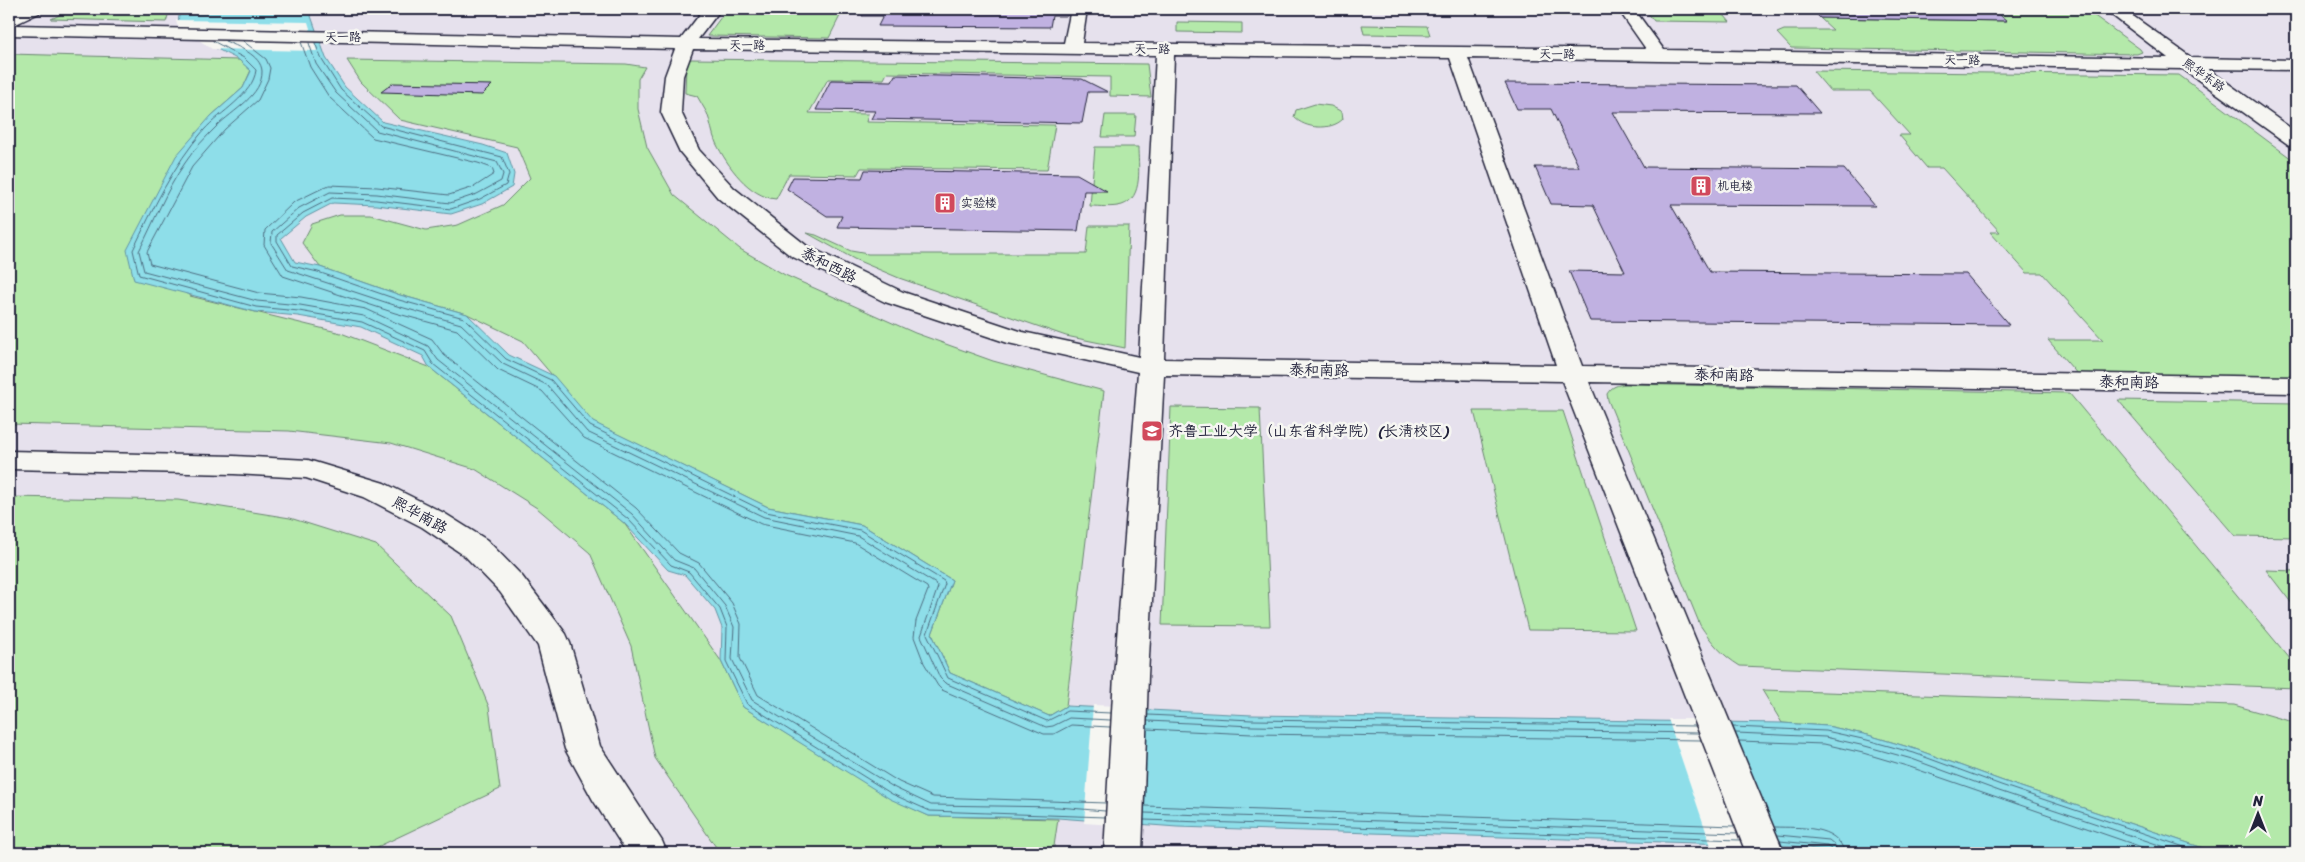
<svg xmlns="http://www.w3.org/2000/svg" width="2305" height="862" font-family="Sriracha,'LXGW WenKai TC',sans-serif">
<rect width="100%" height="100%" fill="#f6f6f2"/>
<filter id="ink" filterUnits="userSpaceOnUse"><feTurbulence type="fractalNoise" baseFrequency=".02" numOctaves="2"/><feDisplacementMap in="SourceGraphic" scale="10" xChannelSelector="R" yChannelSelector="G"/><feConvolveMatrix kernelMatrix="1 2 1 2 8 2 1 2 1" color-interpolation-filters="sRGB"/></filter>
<g filter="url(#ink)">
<!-- built -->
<rect fill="#e6e1ed" x="9" y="9" width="2287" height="844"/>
<!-- green -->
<g fill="#b4e9aa" stroke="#6b8672">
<polygon points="72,9 170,9 166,22 51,19"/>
<polygon points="727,9 768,9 766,14 841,14 829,38 707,36"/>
<polygon points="1645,9 1719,9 1730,22 1654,21"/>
<polygon points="1993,9 2085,9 2140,49 2142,52 2137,54 1791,48 1777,33 1784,30 1833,30 1820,18 2006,21"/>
<polygon points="1177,22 1242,23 1242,33 1177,32"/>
<polygon points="1362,25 1427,26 1430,35 1364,34"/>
<polygon points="9,54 239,60 251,70 243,88 211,116 190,296 341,333 429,367 624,523 721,661 743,707 890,798 929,816 1058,819 1053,853 720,853 655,758 631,646 590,553 537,508 475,469 391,443 289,431 9,424"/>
<path d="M690,59L1147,64L1151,97L1110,96V77L887,73L884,79H828L809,113L868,114L866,122L1055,125L1047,170L861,168L857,175L789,174L776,199C749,197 727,165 716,143C712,134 711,123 707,113C704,107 700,102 697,96L685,93L686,65Z"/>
<polygon points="347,60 626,64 645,67 638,79 638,109 647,147 674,195 740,249 785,275 915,333 993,361 1104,391 1066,706 1049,716 950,673 932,634 952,580 862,525 768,507 592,422 523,341 467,314 400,295 320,267 302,243 312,224 340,215 371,215 426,230 458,225 503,205 530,178 517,147 400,120 361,82"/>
<polygon points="1813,71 2179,75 2296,162 2296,380 2079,376 2048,340 2103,340 2042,273 2027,273 1990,232 2000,232 1942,168 1927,168 1899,135 1910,135 1870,91 1830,91"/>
<path d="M1315,104L1331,106L1342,112L1343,119C1331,131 1305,129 1294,117L1296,110Z"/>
<polygon points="1105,115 1136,115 1134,137 1102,137"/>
<path d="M1095,147H1138C1138,165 1144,198 1122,205C1112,208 1099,206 1090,206Z"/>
<polygon points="1089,226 1129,226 1125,348 1066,336 899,278 854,259 807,233 816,235 851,251 868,254 1086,254"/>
<path d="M1626,384L2069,393L2296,666V688L1740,666C1722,655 1712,643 1700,625L1608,400L1607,394C1612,386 1617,385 1626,384Z"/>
<polygon points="2118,400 2296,403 2296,537 2235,536"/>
<polygon points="1171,407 1260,408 1270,626 1162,625"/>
<polygon points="1474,411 1563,411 1636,631 1528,630"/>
<polygon points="9,497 178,500 290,518 376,545 451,616 489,707 500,789 373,849 373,853 9,853"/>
<polygon points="2266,570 2296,571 2296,609"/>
<polygon points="1762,690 2234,705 2296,723 2296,853 2218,853 2003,781 1915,749 1868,735 1827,726 1782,723"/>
</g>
<!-- water -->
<polygon fill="#8edee9" stroke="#6393a3" points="180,9 305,9 311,16 326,58 345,87 383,122 483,145 507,153 514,174 512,187 482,204 451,214 376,205 333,203 306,217 281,238 295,262 320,267 400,295 467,314 509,355 554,376 593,422 768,507 862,525 952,580 932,634 950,673 1049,716 1066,706 1252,715 1782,723 1827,726 1868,735 1915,749 2003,781 2218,853 1843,853 1794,846 1177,827 1058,818 929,816 890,799 743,707 721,661 722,628 715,610 685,575 668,570 624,523 429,367 423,356 361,327 298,316 256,312 134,280 127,250 176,156 211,116 243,88 251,71 239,60 215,48 178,23"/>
<!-- pier -->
<g fill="#f6f6f2">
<polygon points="176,20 308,22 317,51 212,49 177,25"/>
<polygon points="1093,705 1146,707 1141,827 1084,823"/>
<polygon points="1668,719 1725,719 1773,848 1711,846"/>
</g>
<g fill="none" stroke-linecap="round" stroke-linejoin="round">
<!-- shore -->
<g stroke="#4d6d81" stroke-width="1">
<path d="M213,41L244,58L256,70C253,95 220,112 204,130C173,165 153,209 133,250L139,275L256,307L299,311L362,322L425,351L433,364L628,519L671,565L689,572L720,609L727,627L726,661L747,704L892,794L930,811L1105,817"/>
<path d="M225,41C237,46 261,55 262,71C263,95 232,111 217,126C206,137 194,149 185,163C166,190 154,222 139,251L144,271L257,301L300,305L364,316L428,346L438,360L632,514L674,560L694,568L725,606L734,627L732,659L752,700L895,788L931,805L1058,807L1105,811"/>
<polyline points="243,41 266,59 270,68 268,79 258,100 225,129 192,167 147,252 150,264 259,293 301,297 366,309 432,339 444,355 636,508 679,553 699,563 732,603 741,624 740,658 758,695 899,782 933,797 1106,803"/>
<polyline points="301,42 310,67 329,97 373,138 478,163 492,168 494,174 474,187 449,195 377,187 329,185 294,202 265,230 264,245 283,276 395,313 457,330 498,370 542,391 584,438 761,524 855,543 927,587 928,590 916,621 914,637 924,663 938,686 942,690 1044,734 1054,734 1071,725 1110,727"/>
<polyline points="309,43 316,64 336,93 377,131 497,162 503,174 501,181 477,194 450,203 377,194 330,192 299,208 272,232 271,243 288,270 397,306 461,324 503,364 547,385 587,432 764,517 858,536 936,584 938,587 921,636 940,678 945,683 1046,727 1053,726 1069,718 1110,720"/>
<polyline points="315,43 322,60 341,90 381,126 502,157 509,174 506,185 480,199 451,209 376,200 332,198 303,213 277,235 277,241 292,266 318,272 399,300 464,318 506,359 551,380 590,426 766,512 860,530 944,581 945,584 927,634 948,678 1047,721 1067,711 1111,713"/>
<polyline points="1148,715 1252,720 1695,726"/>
<polyline points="1148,721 1252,726 1698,733"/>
<polyline points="1733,727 1826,731 1867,740 1914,753 2001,785 2202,853"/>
<polyline points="1147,729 1252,734 1701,740"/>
<polyline points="1736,733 1825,737 1865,746 1912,759 1999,791 2183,853"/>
<polyline points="1739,741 1824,744 1863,753 1910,767 2159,853"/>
<polyline points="1145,806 1734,826"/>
<polyline points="1145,813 1737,833"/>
<polyline points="1144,820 1739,840"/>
<path d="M1775,827C1799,828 1837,824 1845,853"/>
<polyline points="1778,835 1829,840 1835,845 1837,853"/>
<polyline points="1780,841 1827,846 1831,849 1831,853"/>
</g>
</g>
<!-- building -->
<g fill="#c0b1e1" stroke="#22223b">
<polygon points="775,9 1068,9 1067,16 1052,16 1050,27 878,26 883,16 862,16 864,11 774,11"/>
<polygon points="1812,9 1993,9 2007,21 1820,18"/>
<polygon points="895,75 1082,79 1108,92 1088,92 1082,123 871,119 875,111 816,110 831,80 892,81"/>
<polygon points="393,83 492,85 482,95 381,92"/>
<polygon points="1505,83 1796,85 1820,113 1613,112 1644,167 1844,169 1875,206 1671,205 1710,272 1966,274 2009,325 1590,321 1569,271 1625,272 1593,205 1551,204 1535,167 1579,167 1551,109 1517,109"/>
<polygon points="865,170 1077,174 1107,191 1084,191 1078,231 837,227 842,216 827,216 787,189 793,177 862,178"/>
</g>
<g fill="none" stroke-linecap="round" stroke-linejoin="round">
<!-- minor casing -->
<g stroke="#22223b" stroke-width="3">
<g id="minor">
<path d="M20,9H41L39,13L14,25L681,39L704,9H721L698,39L1064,43L1071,9H1087L1082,43L1646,49L1618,9H1634L1664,50L2168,58L2104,9H2123L2192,58L2296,60V70L2208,69L2296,132V147L2289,145L2183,69L1468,58L1582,366L2296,377V393L1589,382L1784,853H1746L1562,381L1164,375L1148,676L1142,853H1104L1114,676L1138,372L1008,343L885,302L791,256L718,198L680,152L661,112L665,76L675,49L9,35V15ZM693,49L1156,55L1139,357L1023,332L903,292L807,246L734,188L699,150L681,112L683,76ZM1174,55L1450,58L1556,365L1164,359Z"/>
<polygon points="9,451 234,456 308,460 384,483 444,513 487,540 522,576 566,634 570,643 600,746 662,841 667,853 627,853 593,800 565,749 538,646 500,592 465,556 422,527 364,497 306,478 234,474 9,469"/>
</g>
</g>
<!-- minor -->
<use href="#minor" fill="#f6f6f2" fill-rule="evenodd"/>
</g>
</g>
<!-- icons -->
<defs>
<g id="building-square" transform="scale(1.125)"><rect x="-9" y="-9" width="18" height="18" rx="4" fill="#d1495b" stroke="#f6f6f2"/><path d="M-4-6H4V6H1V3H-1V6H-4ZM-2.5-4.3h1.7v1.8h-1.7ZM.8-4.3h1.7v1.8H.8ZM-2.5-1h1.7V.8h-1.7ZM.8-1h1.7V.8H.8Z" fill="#fff"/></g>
<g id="university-square" transform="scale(1.125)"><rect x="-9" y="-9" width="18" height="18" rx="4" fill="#d1495b" stroke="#f6f6f2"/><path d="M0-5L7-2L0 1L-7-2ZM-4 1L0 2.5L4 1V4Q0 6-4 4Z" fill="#fff"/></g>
</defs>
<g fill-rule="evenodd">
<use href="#building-square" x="1701" y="186"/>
<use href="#building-square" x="945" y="203"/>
<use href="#university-square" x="1152" y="431"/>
</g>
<g text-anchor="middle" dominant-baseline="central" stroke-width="5" stroke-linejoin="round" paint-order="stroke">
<!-- far-street labels -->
<g font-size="12" fill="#22223b" stroke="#f6f6f2">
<text x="343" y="37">天一路</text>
<text transform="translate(747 45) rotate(1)">天一路</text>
<text transform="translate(1152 49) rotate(1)">天一路</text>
<text transform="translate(1557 54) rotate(1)">天一路</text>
<text transform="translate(1962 60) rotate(1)">天一路</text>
<text transform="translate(2204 75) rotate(35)">熙华东路</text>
</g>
<!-- far-poi labels -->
<g font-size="12" fill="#22223b" stroke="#f6f6f2" text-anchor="start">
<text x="1717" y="186">机电楼</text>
<text x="961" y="203">实验楼</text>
</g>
<!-- street labels -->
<g font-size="15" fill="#22223b" stroke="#f6f6f2">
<text transform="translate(829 265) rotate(27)">泰和西路</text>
<text transform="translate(1319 370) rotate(1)">泰和南路</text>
<text transform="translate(1724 375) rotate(1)">泰和南路</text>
<text transform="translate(2129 382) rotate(1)">泰和南路</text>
<text transform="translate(420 515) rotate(29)">熙华南路</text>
</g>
<!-- poi labels -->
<g font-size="15" fill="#22223b" stroke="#f6f6f2" text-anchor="start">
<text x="1168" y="431">齐鲁工业大学（山东省科学院）(长清校区)</text>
</g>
</g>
<!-- margin -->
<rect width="2305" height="862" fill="none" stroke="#f6f6f2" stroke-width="30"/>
<rect x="15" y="15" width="2275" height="832" fill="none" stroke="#22223b" stroke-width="2" filter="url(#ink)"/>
<!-- north arrow -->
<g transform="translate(2258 814)" stroke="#f6f6f2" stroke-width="4" paint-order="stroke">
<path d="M0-4L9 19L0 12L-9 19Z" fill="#22223b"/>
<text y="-8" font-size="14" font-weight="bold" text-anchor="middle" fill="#22223b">N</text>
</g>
</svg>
